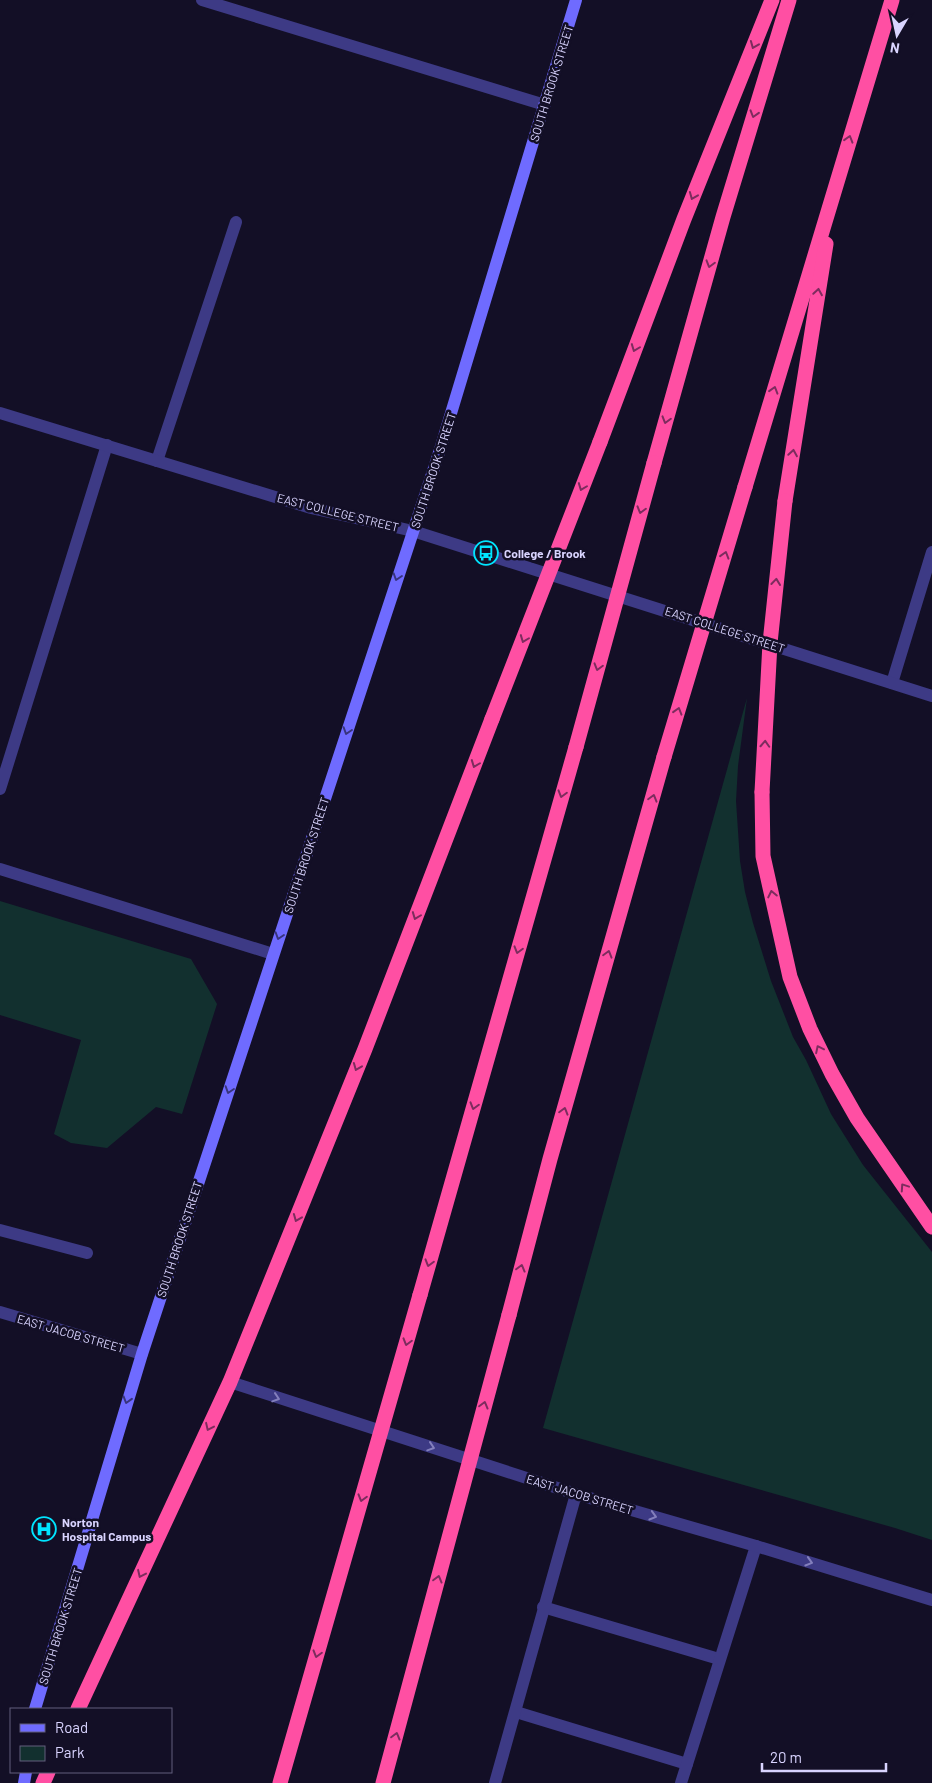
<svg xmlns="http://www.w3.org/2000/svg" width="932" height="1783" font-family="Barlow,sans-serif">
<rect width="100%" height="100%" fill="#130f26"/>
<!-- green -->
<g fill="#12302f">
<polygon points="747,698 738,766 736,801 740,861 745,892 753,923 771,981 793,1037 806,1060 831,1114 863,1165 932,1252 932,1540 895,1528 543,1428"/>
<polygon points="0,901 191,959 217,1004 182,1114 156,1107 107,1148 71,1143 54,1134 81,1040 0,1015"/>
</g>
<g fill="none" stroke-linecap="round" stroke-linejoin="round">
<!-- lane -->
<g stroke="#3d3a85" stroke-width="12">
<polyline points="157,461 236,222"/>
<polyline points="892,683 932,552"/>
<polyline points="0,789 107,445"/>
<polyline points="0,869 273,954"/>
<polyline points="0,1230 87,1253"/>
<polyline points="543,1607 719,1659"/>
<polyline points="516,1712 687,1764"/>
<polyline points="495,1783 576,1494"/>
<polyline points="681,1783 756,1546"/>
</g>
<!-- street -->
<g stroke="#3d3a85" stroke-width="12">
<polyline points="202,0 545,105"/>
<polyline points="0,413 311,508 413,531 932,696"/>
<polyline points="0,1312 142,1354"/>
<polyline points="230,1382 576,1494 756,1546 932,1600"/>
</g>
<!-- secondary -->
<g stroke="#6f6bff" stroke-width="12">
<polyline points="35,1709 142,1354 439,453 576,0"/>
<polyline points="24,1783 26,1772"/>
</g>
<!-- highway -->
<g stroke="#ff4fa3" stroke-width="15">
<polyline points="600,442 684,219 772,0"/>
<polyline points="654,463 723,217 789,0"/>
<polyline points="745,487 892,0"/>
<polyline points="785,501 826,244"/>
<polyline points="762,792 763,856 790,977 810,1029 832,1074 857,1118 932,1227"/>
<polyline points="420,1295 576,747"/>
<polyline points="509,1315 550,1159 664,757"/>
<polyline points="78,1709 230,1382 365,1049 492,719"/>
<polyline points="43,1783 48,1772"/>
</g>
<!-- highway-bridge -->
<g stroke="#ff4fa3" stroke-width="15">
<polyline points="492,719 600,442"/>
<polyline points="576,747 654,463"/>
<polyline points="664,757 745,487"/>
<polyline points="762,792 770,643 785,501"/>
<polyline points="280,1783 420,1295"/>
<polyline points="383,1783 509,1315"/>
</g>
</g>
<!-- one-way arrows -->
<defs><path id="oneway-chevron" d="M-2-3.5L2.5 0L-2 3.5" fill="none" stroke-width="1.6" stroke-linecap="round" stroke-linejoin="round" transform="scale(1.25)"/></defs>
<g stroke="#7d2c5e">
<use href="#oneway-chevron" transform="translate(754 45) rotate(112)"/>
<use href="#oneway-chevron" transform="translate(754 114) rotate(107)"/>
<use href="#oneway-chevron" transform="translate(849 139) rotate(-73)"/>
<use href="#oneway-chevron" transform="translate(693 196) rotate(112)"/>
<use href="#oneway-chevron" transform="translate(710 264) rotate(106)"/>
<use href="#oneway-chevron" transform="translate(818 292) rotate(-81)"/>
<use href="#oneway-chevron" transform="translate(635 348) rotate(111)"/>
<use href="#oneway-chevron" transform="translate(774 390) rotate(-73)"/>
<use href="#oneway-chevron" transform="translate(666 420) rotate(106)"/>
<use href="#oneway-chevron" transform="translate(793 453) rotate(-81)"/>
<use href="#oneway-chevron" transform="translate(582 487) rotate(111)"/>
<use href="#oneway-chevron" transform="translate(641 510) rotate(106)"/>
<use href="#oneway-chevron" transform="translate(725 555) rotate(-73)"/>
<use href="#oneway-chevron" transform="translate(776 582) rotate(-84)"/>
<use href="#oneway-chevron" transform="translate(524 639) rotate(111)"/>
<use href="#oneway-chevron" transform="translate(598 667) rotate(106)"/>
<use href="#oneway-chevron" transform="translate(678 711) rotate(-73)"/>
<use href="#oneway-chevron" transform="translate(765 744) rotate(-87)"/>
<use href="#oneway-chevron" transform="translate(475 764) rotate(111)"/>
<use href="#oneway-chevron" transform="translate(562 794) rotate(106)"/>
<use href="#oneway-chevron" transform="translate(653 798) rotate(-74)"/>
<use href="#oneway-chevron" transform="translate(772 894) rotate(-102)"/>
<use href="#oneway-chevron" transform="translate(416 916) rotate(111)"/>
<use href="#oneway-chevron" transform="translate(518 950) rotate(106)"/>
<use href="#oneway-chevron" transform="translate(608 954) rotate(-74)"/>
<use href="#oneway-chevron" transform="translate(819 1049) rotate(-116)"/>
<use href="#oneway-chevron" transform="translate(357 1067) rotate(112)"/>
<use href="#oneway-chevron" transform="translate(474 1106) rotate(106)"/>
<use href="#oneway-chevron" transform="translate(564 1111) rotate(-74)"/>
<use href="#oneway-chevron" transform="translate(904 1187) rotate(-124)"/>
<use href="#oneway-chevron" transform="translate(297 1218) rotate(112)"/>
<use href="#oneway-chevron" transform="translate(429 1263) rotate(106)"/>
<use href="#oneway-chevron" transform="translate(521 1268) rotate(-75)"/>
<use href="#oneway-chevron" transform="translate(407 1342) rotate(106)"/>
<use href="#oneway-chevron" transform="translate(484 1405) rotate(-75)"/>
<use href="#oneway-chevron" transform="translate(209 1427) rotate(115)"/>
<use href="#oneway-chevron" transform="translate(362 1498) rotate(106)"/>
<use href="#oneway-chevron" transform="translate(141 1574) rotate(115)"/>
<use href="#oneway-chevron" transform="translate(438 1579) rotate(-75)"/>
<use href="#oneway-chevron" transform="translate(317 1654) rotate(106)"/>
<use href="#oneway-chevron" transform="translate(396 1736) rotate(-75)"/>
</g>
<g stroke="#38347d">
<use href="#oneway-chevron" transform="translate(397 577) rotate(108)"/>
<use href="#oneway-chevron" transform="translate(347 731) rotate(108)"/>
<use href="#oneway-chevron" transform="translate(279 936) rotate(108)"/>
<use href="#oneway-chevron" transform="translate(229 1090) rotate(108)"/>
<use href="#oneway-chevron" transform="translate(127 1400) rotate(107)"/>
</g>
<g stroke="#837fbc">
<use href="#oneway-chevron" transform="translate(276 1398) rotate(18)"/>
<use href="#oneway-chevron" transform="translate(431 1447) rotate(18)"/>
<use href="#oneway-chevron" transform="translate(653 1516) rotate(16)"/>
<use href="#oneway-chevron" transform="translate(809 1562) rotate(17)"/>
</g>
<!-- icons -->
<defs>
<g id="bus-ring" transform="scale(1.25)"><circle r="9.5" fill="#130f26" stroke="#00e5ff" stroke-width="1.5"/><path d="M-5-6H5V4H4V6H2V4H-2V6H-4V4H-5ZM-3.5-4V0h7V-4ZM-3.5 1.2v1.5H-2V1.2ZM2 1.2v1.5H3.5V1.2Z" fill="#00e5ff"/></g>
<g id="hospital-ring" transform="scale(1.25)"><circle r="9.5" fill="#130f26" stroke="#00e5ff" stroke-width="1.5"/><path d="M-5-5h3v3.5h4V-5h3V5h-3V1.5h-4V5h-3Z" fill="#00e5ff"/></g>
</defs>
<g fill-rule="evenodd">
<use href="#bus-ring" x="486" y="553"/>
<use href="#hospital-ring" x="44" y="1529"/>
</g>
<g text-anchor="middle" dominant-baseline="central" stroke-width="5" stroke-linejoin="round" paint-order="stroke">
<!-- street labels -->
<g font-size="12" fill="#d9d4ff" stroke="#130f26">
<text transform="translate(551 83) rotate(-73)">SOUTH BROOK STREET</text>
<text transform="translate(433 470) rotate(-72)">SOUTH BROOK STREET</text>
<text transform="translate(338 512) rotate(14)">EAST COLLEGE STREET</text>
<text transform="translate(725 629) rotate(18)">EAST COLLEGE STREET</text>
<text transform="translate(306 855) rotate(-72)">SOUTH BROOK STREET</text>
<text transform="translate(179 1239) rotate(-72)">SOUTH BROOK STREET</text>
<text transform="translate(71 1333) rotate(16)">EAST JACOB STREET</text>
<text transform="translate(580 1494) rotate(17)">EAST JACOB STREET</text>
<text transform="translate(60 1626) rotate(-73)">SOUTH BROOK STREET</text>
</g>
<!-- poi labels -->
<g font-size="12" font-weight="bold" fill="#d9d4ff" stroke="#130f26" text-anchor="start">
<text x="504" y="553">College / Brook</text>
<text x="62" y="1522">Norton<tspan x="62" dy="14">Hospital Campus</tspan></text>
</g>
</g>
<!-- legend -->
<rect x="10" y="1708" width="162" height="65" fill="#130f26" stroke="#625e7d"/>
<rect x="20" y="1724" width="25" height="8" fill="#6f6bff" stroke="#625e7d"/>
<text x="55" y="1733" font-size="15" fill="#d9d4ff">Road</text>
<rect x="20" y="1746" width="25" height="15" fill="#12302f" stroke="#625e7d"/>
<text x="55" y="1758" font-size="15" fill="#d9d4ff">Park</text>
<!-- north arrow -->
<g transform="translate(897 35) rotate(189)" stroke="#130f26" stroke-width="4" paint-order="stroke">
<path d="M0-4L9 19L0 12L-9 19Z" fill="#d9d4ff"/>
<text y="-8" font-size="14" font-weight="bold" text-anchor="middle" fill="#d9d4ff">N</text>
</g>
<!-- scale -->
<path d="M762 1763v8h124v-8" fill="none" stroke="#d9d4ff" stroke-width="2.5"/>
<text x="770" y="1763" font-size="15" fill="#d9d4ff" stroke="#130f26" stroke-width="4" paint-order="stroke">20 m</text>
</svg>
